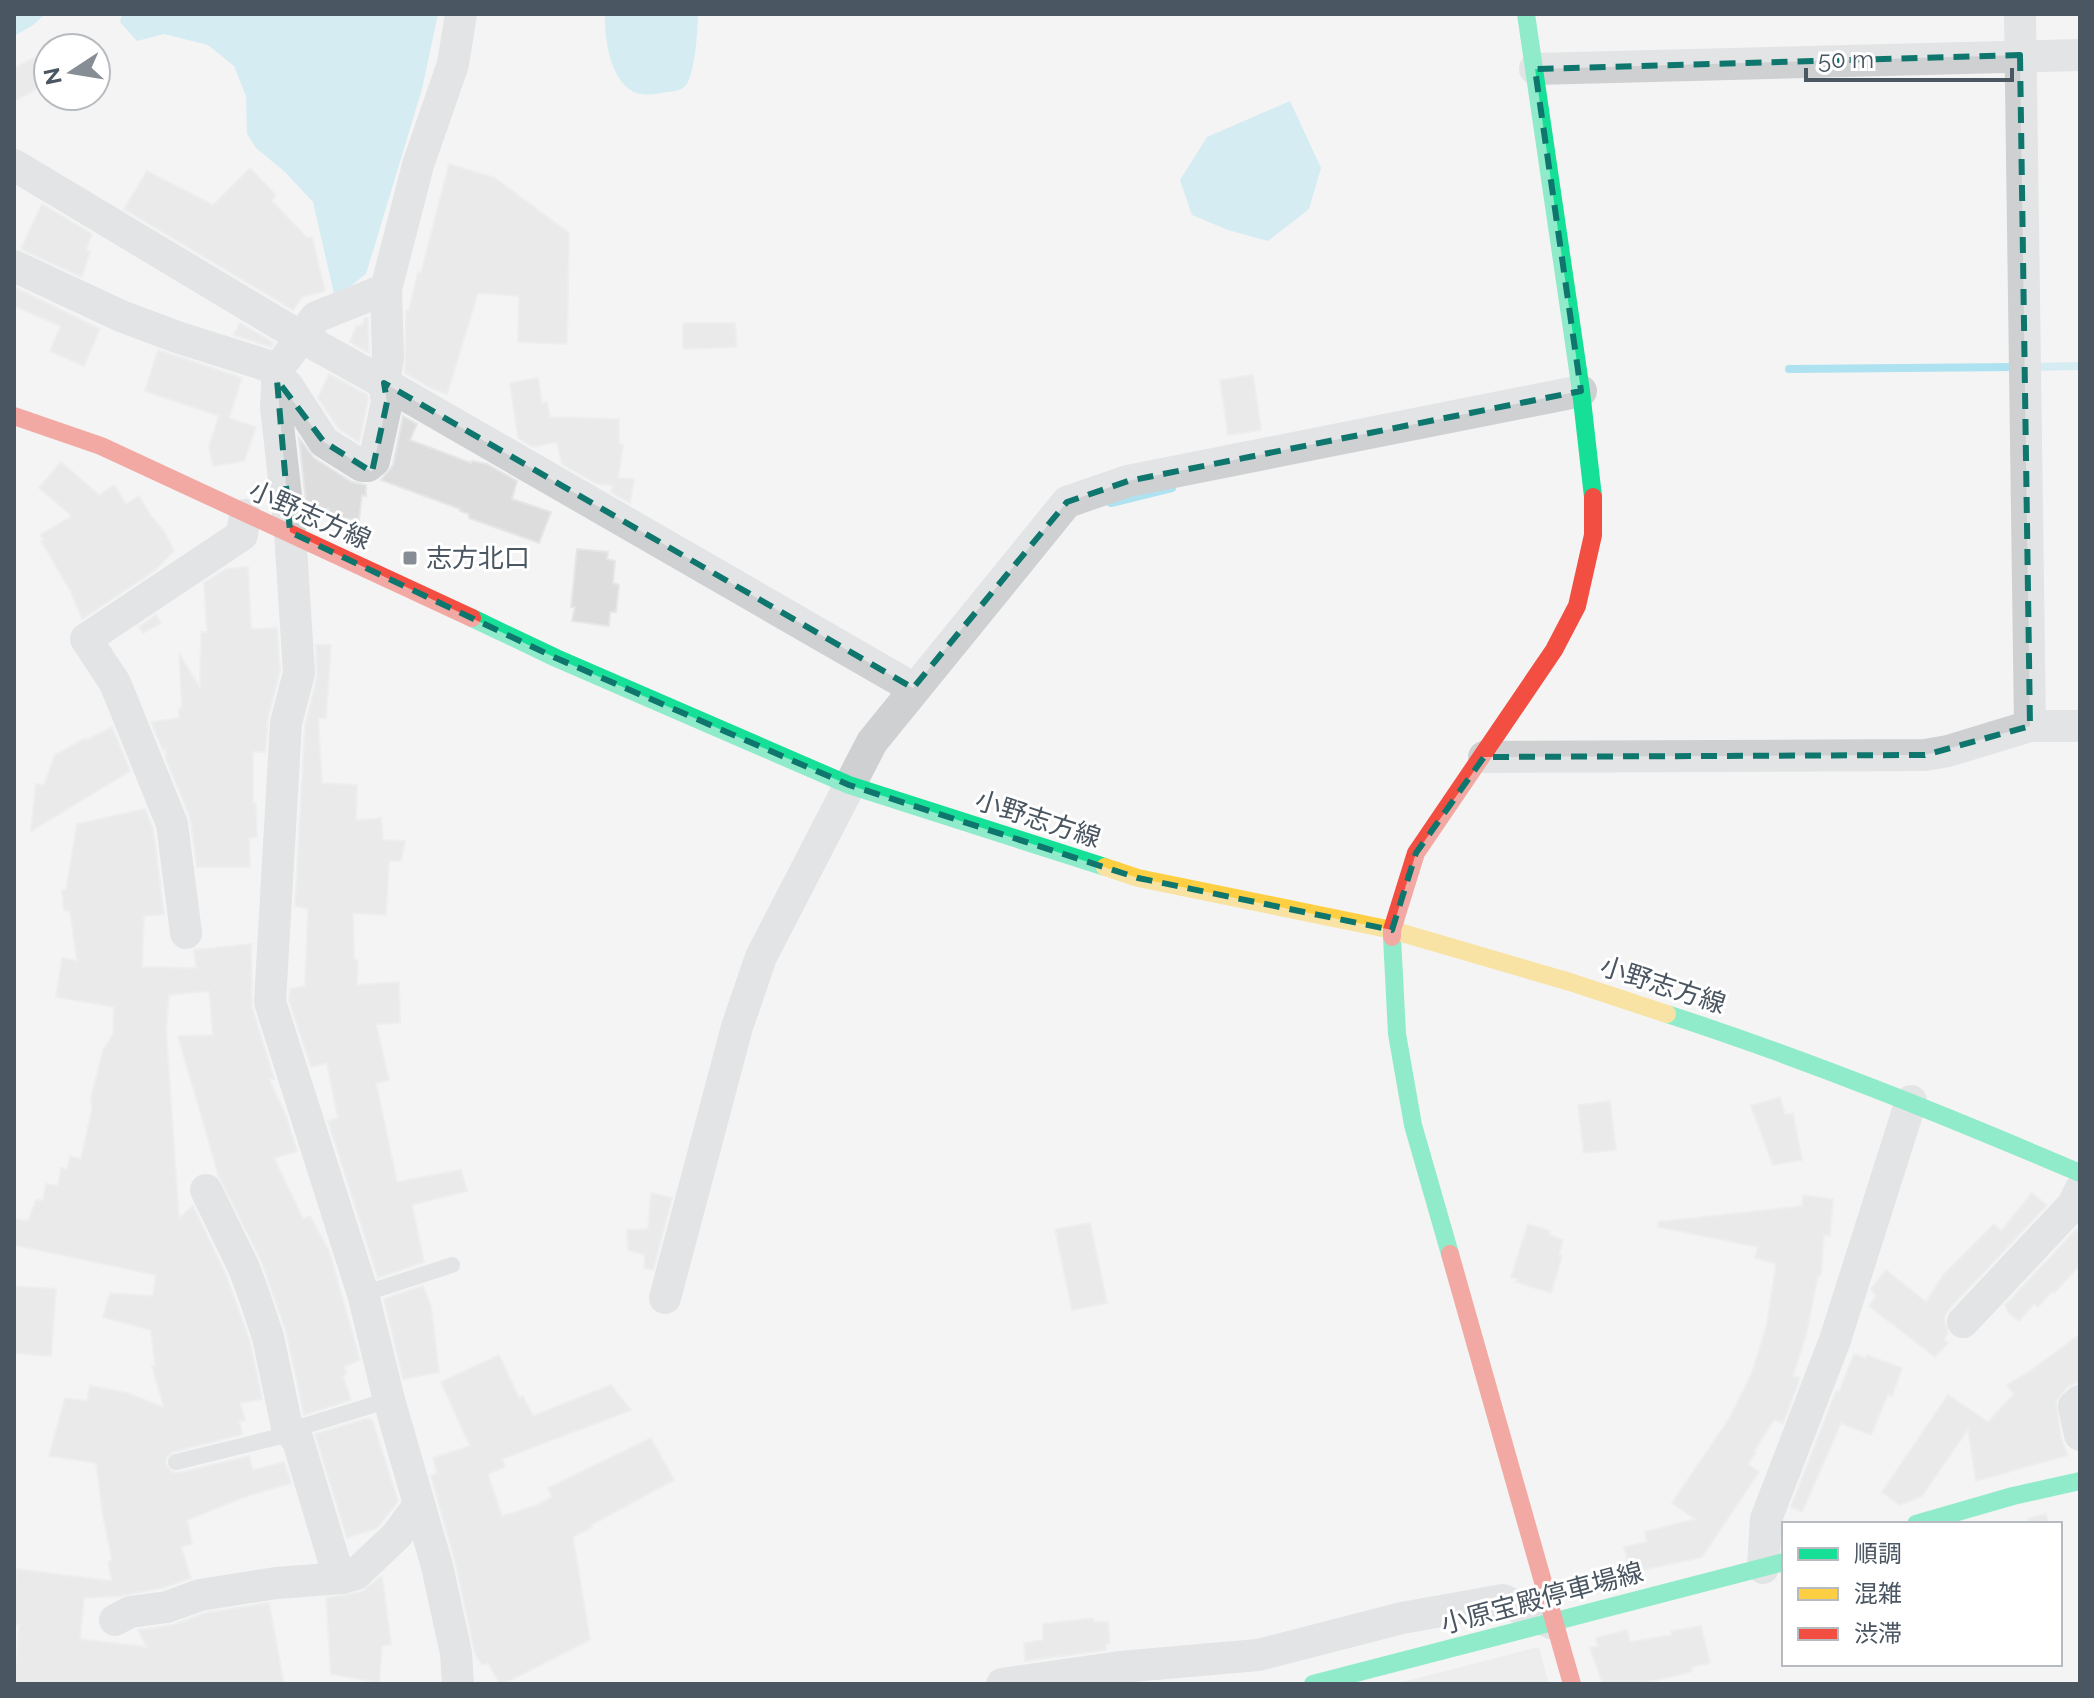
<svg xmlns="http://www.w3.org/2000/svg" width="2094" height="1698" font-family="Raleway,'Noto Sans JP',sans-serif">
<rect width="100%" height="100%" fill="#f4f4f4"/>
<!-- education -->
<polygon fill="#e6e5e6" points="1539,1647 1549,1684 1394,1684"/>
<!-- water -->
<g fill="#aee2f0">
<polygon points="14,14 45,14 32,26 14,36"/>
<polygon points="122,14 438,14 422,89 366,274 335,298 313,202 285,172 256,148 247,134 246,96 234,66 208,45 164,34 137,41 120,22"/>
<path d="M605,14H698C698,30 695,68 688,82C683,91 675,91 666,92C658,94 649,95 641,94C611,89 604,38 605,14Z"/>
<polygon points="1290,101 1321,168 1309,209 1268,241 1228,230 1192,215 1180,180 1207,137"/>
</g>
<g fill="none" stroke-linecap="round" stroke-linejoin="round">
<!-- stream -->
<g stroke="#aee2f0" stroke-width="8">
<polyline points="2030,367 2080,366"/>
<polyline points="1789,369 2016,367"/>
<polyline points="1111,503 1172,488"/>
</g>
</g>
<!-- building -->
<g fill="#ddddde" stroke="#e5e6e7" stroke-width="2">
<polygon points="33,58 46,84 14,101 14,68"/>
<polygon points="449,164 495,178 569,233 567,344 518,342 519,296 478,293 447,394 433,389 405,373 406,311 409,310 418,272 421,273"/>
<polygon points="250,168 276,195 272,201 307,238 312,237 325,291 302,297 293,310 124,209 147,171 213,205"/>
<polygon points="42,204 92,234 86,250 90,251 82,277 21,249"/>
<polygon points="14,287 100,329 84,366 50,351 61,326 14,306"/>
<polygon points="365,318 368,318 369,353 350,342 356,326 362,325"/>
<polygon points="240,323 274,343 271,347 234,335"/>
<polygon points="683,323 735,323 737,347 683,349"/>
<polygon points="158,350 242,378 229,418 256,427 244,461 213,466 209,446 219,416 145,391"/>
<polygon points="329,374 367,395 368,401 359,442 338,428 318,398"/>
<polygon points="1253,375 1261,430 1228,435 1220,380"/>
<polygon points="538,378 542,403 547,402 550,417 619,419 619,444 623,445 618,478 634,479 630,503 611,492 613,485 597,484 562,464 557,442 533,447 518,438 510,383"/>
<polygon points="403,416 417,424 410,440 471,463 472,461 487,464 517,481 512,499 551,512 539,543 469,518 469,514 460,511 460,509 381,480 393,465"/>
<polygon points="299,438 314,458 352,482 366,485 366,496 362,495 359,520 328,517 329,509 307,511"/>
<polygon points="61,462 99,495 114,485 126,504 139,496 151,516 164,531 174,551 155,570 82,619 70,590 41,541 44,540 40,535 72,516 39,488"/>
<polygon points="577,549 608,552 607,559 615,561 613,583 619,585 616,612 610,612 609,626 572,621 575,607 571,607"/>
<polygon points="248,567 251,629 277,628 280,671 268,718 265,752 253,752 253,803 256,803 257,837 249,838 250,867 197,867 190,817 166,759 166,748 163,750 151,722 179,718 179,708 182,708 179,653 200,688 201,632 207,632 204,583 226,569"/>
<polygon points="156,615 161,623 143,633 139,627"/>
<polygon points="316,645 331,645 326,718 318,718 322,783 357,785 356,820 381,818 383,840 405,841 401,861 389,861 386,915 353,913 354,958 358,962 357,985 399,982 400,1023 376,1024 389,1080 376,1083 397,1182 461,1170 467,1191 412,1205 424,1262 378,1278 328,1121 338,1118 327,1063 311,1067 289,1000 290,989 305,986 308,909 295,906 305,726 317,677"/>
<polygon points="112,727 130,771 31,831 36,784 44,785 55,755 86,738 87,740"/>
<polygon points="145,809 153,829 164,914 144,916 142,967 196,968 194,950 251,944 252,1007 274,1079 269,1079 286,1116 297,1151 274,1158 303,1219 310,1216 329,1251 360,1360 344,1367 347,1373 343,1376 351,1400 304,1415 286,1331 261,1260 219,1177 178,1036 213,1035 209,991 169,995 166,1030 179,1218 193,1206 226,1275 250,1342 262,1399 240,1403 245,1420 239,1422 243,1434 173,1452 166,1458 166,1465 172,1472 179,1473 249,1456 253,1470 284,1462 291,1483 244,1497 187,1520 192,1544 181,1547 191,1578 162,1588 119,1596 84,1598 80,1639 147,1647 138,1630 173,1625 205,1613 269,1603 284,1684 14,1684 19,1625 14,1625 16,1569 112,1581 108,1562 112,1560 103,1516 96,1463 49,1456 65,1398 87,1401 90,1386 128,1393 164,1408 152,1366 155,1365 151,1330 103,1317 110,1293 153,1296 156,1275 14,1245 14,1219 28,1221 36,1200 43,1200 46,1184 58,1186 61,1168 67,1169 70,1156 81,1159 92,1109 91,1097 103,1051 113,1034 114,1007 56,997 62,958 77,961 70,911 64,910 62,890 66,890 77,824"/>
<polygon points="1780,1097 1785,1114 1793,1114 1802,1160 1773,1165 1751,1106"/>
<polygon points="1610,1101 1616,1150 1584,1153 1578,1105"/>
<polygon points="651,1193 672,1198 653,1270 644,1268 645,1255 628,1250 627,1230 648,1229"/>
<polygon points="2032,1193 2047,1205 1949,1309 1944,1318 1948,1333 1944,1339 1948,1343 1935,1357 1869,1306 1876,1296 1871,1289 1886,1270 1926,1302 1944,1274 1994,1224 2001,1231"/>
<polygon points="1803,1195 1833,1199 1830,1236 1824,1235 1821,1275 1818,1276 1806,1335 1793,1376 1800,1378 1783,1423 1774,1420 1754,1451 1756,1452 1748,1464 1759,1472 1702,1557 1630,1573 1624,1547 1647,1542 1645,1532 1695,1519 1672,1503 1729,1419 1752,1373 1767,1324 1776,1264 1755,1258 1758,1247 1658,1227 1658,1222 1802,1206"/>
<polygon points="1090,1223 1107,1303 1072,1310 1055,1229"/>
<polygon points="1528,1224 1550,1231 1549,1235 1563,1240 1559,1255 1562,1256 1551,1293 1516,1282 1518,1279 1511,1277"/>
<polygon points="2076,1230 2080,1234 2080,1265 2054,1293 2052,1291 2038,1307 2034,1304 2019,1321 2008,1312 2005,1305"/>
<polygon points="14,1286 56,1289 51,1356 14,1353"/>
<polygon points="423,1286 431,1306 439,1372 403,1379 384,1299"/>
<polygon points="2080,1334 2080,1382 2068,1386 2056,1401 2061,1439 2068,1455 1976,1481 1968,1429 1922,1496 1900,1505 1882,1492 1948,1395 1988,1422 2014,1394 2007,1385 2029,1372"/>
<polygon points="1854,1354 1866,1358 1867,1355 1902,1368 1892,1396 1888,1394 1871,1435 1841,1423 1802,1512 1791,1507 1836,1391 1839,1392"/>
<polygon points="499,1355 519,1398 523,1396 533,1416 611,1385 631,1410 502,1459 505,1467 488,1474 502,1516 535,1506 552,1497 548,1488 651,1438 674,1480 591,1525 592,1527 573,1537 590,1640 503,1684 500,1684 488,1663 482,1665 475,1653 455,1561 431,1476 437,1473 433,1458 470,1446 441,1382"/>
<polygon points="366,1419 372,1420 398,1501 377,1528 347,1538 315,1434"/>
<polygon points="2046,1514 2048,1524 2031,1524 2028,1518"/>
<polygon points="382,1576 391,1644 382,1646 379,1683 331,1674 326,1598 361,1592"/>
<polygon points="1093,1618 1094,1622 1108,1622 1110,1643 1106,1644 1106,1650 1025,1661 1024,1643 1043,1640 1043,1624"/>
<polygon points="1701,1626 1710,1663 1691,1667 1692,1671 1679,1675 1640,1684 1603,1684 1590,1648 1598,1646 1596,1638 1627,1630 1630,1642 1672,1635 1671,1631"/>
</g>
<g fill="none" stroke-linecap="round" stroke-linejoin="round">
<!-- lane -->
<g stroke="#ced0d2" stroke-width="16">
<polyline points="363,1294 452,1265"/>
<polyline points="176,1462 286,1435 301,1427 389,1400"/>
</g>
<!-- street -->
<g stroke="#ced0d2" stroke-width="32">
<polyline points="461,14 453,64 418,165 386,289 388,357 384,383 913,688"/>
<polyline points="2020,14 2030,726"/>
<polyline points="1535,69 2080,55"/>
<polyline points="14,165 301,337 384,383 387,402 374,461 368,466 362,466 324,442 287,385 277,380"/>
<polyline points="14,266 121,316 177,337 278,369"/>
<polyline points="386,289 316,317 278,369 276,407 290,532 299,673 286,723 270,1002 363,1294 389,1400 437,1566 456,1653 458,1684"/>
<polyline points="1484,757 1925,755 1948,751 2030,726 2080,726"/>
<polyline points="186,933 172,824 115,683 86,639 242,535 245,515"/>
<polyline points="206,1190 244,1268 255,1298 268,1337 287,1427 298,1441 334,1561 342,1578"/>
<polyline points="665,1298 737,1027 761,957 872,742 1067,502 1128,481 1581,391"/>
<polyline points="1963,1322 2073,1205 2080,1190"/>
<polyline points="2080,1401 2074,1406 2080,1435"/>
<polyline points="1763,1568 1766,1519 1835,1340 1911,1101"/>
<polyline points="115,1620 130,1612 167,1607 200,1595 276,1583 342,1578 356,1574 397,1535 419,1505"/>
<polyline points="1002,1684 1120,1667 1258,1655 1402,1618 1503,1600 1551,1623"/>
</g>
<!-- fast -->
<g stroke="#16e098" stroke-width="18">
<polyline points="1526,14 1581,391 1593,497"/>
<polyline points="472,618 556,658 849,785 1105,867"/>
<polyline points="1392,937 1397,1034 1413,1125 1450,1254"/>
<path d="M1667,1014C1808,1060 1944,1115 2080,1173"/>
<polyline points="1916,1524 2013,1496 2080,1481"/>
<polyline points="1313,1684 1784,1562"/>
</g>
<!-- slow -->
<polyline stroke="#ffcf43" stroke-width="18" points="1105,867 1138,878 1392,930 1570,982 1667,1014"/>
<!-- jam -->
<g stroke="#f24e42" stroke-width="18">
<polyline points="14,416 101,446 472,618"/>
<polyline points="1392,937 1392,930 1416,853 1554,650 1577,606 1593,535 1593,497"/>
<polyline points="1450,1254 1572,1684"/>
</g>
</g>
<!-- marked area -->
<path d="M0 0H2094V1698H0ZM2020,55L2030,726L1925,755L1484,757L1416,853L1392,930L1138,878L849,785L556,658L290,532L277,380L324,442L372,472L387,402L384,383L913,688L1067,502L1128,481L1581,391L1535,69Z" fill="#f4f4f4" fill-opacity=".55" fill-rule="evenodd"/>
<path fill="none" stroke="#0f766e" stroke-width="6" stroke-dasharray="16 10" stroke-linejoin="round" d="M2020,55L2030,726L1925,755L1484,757L1416,853L1392,930L1138,878L849,785L556,658L290,532L277,380L324,442L372,472L387,402L384,383L913,688L1067,502L1128,481L1581,391L1535,69Z"/>
<!-- markers -->
<rect fill="#868d94" stroke="#fff" stroke-width="3" x="402" y="550" width="16" height="16" rx="4"/>
<g text-anchor="middle" dominant-baseline="central" stroke-width="6" stroke-linejoin="round" paint-order="stroke">
<!-- street labels -->
<g font-size="26" fill="#4a5661" stroke="#fff">
<text transform="translate(310 515) rotate(24)">小野志方線</text>
<text transform="translate(1038 819) rotate(18)">小野志方線</text>
<text transform="translate(1663 985) rotate(18)">小野志方線</text>
<text transform="translate(1542 1598) rotate(-15)">小原宝殿停車場線</text>
</g>
<!-- poi labels -->
<g font-size="26" fill="#4a5661" stroke="#fff" text-anchor="start">
<text x="426" y="558">志方北口</text>
</g>
</g>
<!-- border -->
<rect width="2094" height="1698" fill="none" stroke="#4a5661" stroke-width="32"/>
<!-- legend -->
<rect x="1782" y="1522" width="280" height="144" fill="#ffffff" stroke="#b7bbc0" stroke-width="2"/>
<rect x="1798" y="1548" width="40" height="12" fill="#16e098" stroke="#b7bbc0" stroke-width="2"/>
<text x="1854" y="1562" font-size="24" fill="#4a5661">順調</text>
<rect x="1798" y="1588" width="40" height="12" fill="#ffcf43" stroke="#b7bbc0" stroke-width="2"/>
<text x="1854" y="1602" font-size="24" fill="#4a5661">混雑</text>
<rect x="1798" y="1628" width="40" height="12" fill="#f24e42" stroke="#b7bbc0" stroke-width="2"/>
<text x="1854" y="1642" font-size="24" fill="#4a5661">渋滞</text>
<!-- north arrow -->
<g transform="translate(72 72) rotate(258)"><circle r="38" fill="#ffffff" stroke="#b7bbc0" stroke-width="2"/>
<path d="M0-6L14 30L0 20L-14 30Z" fill="#868d94"/>
<text y="-12" font-size="22" font-weight="bold" text-anchor="middle" fill="#4a5661">N</text>
</g>
<!-- scale -->
<path d="M1806 68v12h206v-12" fill="none" stroke="#4a5661" stroke-width="4"/>
<text x="1818" y="68" font-size="24" fill="#4a5661" stroke="#ffffff" stroke-width="6" paint-order="stroke">50 m</text>
</svg>
